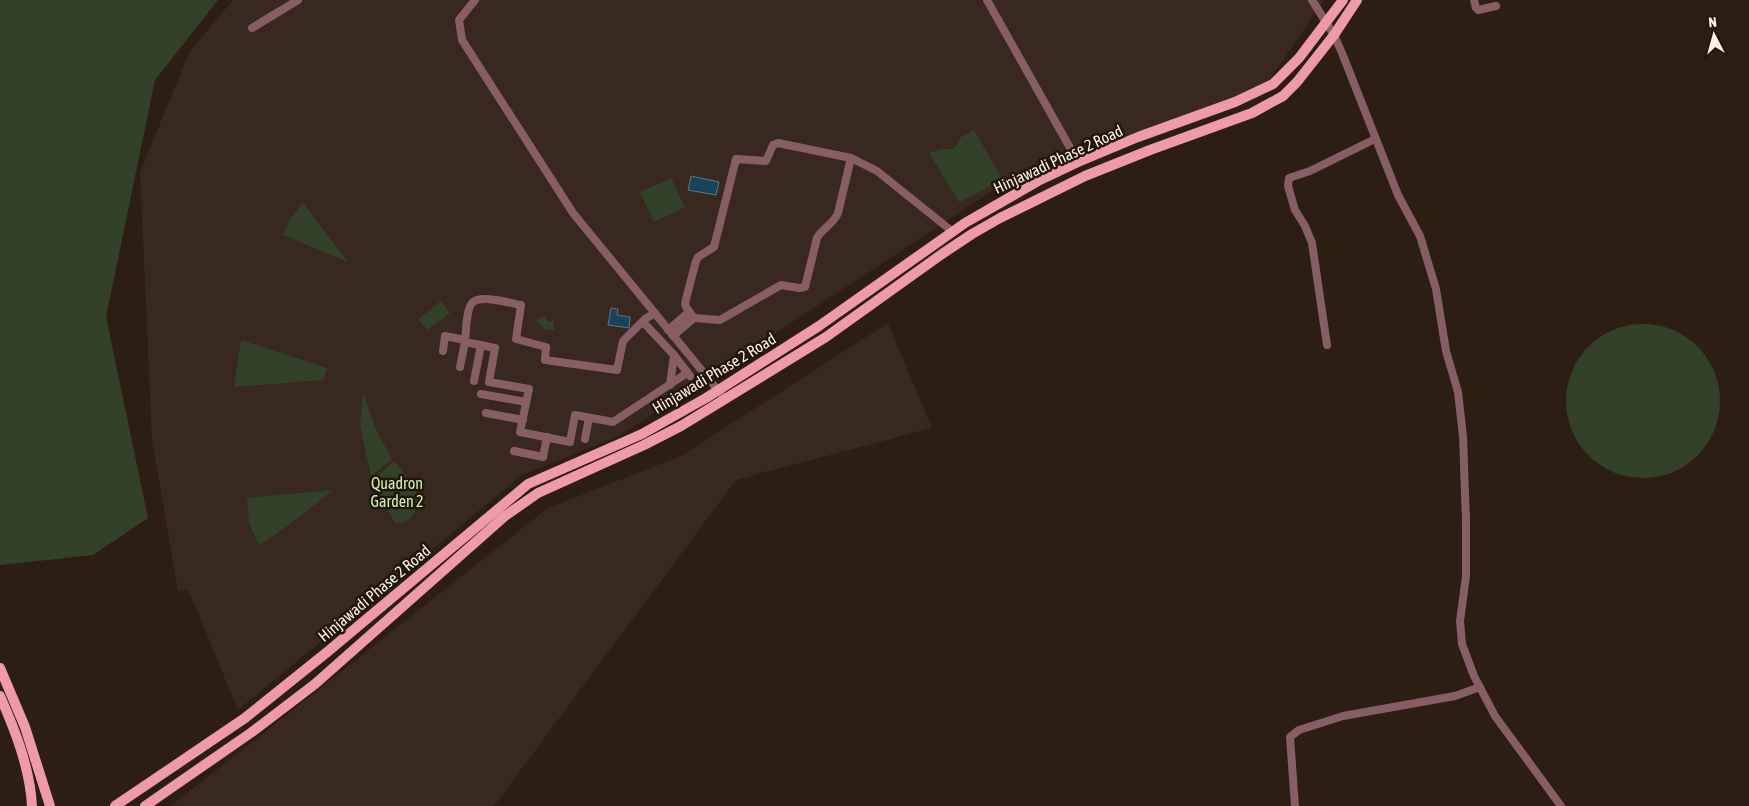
<svg xmlns="http://www.w3.org/2000/svg" width="1749" height="806" font-family="'Asap Condensed',sans-serif">
<rect width="100%" height="100%" fill="#2c1e12"/>
<!-- commercial -->
<g fill="#39281f">
<polygon points="233,0 1324,0 1263,89 989,193 619,436 522,475 238,710 188,589 178,591 152,440 140,172 190,51"/>
<polygon points="888,323 932,428 736,480 494,806 171,806 548,508 681,456"/>
</g>
<!-- green -->
<g fill="#334129">
<polygon points="0,0 218,0 155,80 106,317 148,518 93,555 0,565"/>
<polygon points="974,130 1003,180 959,202 929,153 941,149 954,149 961,137"/>
<polygon points="671,178 685,207 654,222 640,192"/>
<polygon points="303,203 348,262 283,235 290,219"/>
<polygon points="441,301 450,313 427,330 418,319"/>
<polygon points="546,317 547,322 554,321 554,330 546,330 537,322 537,318"/>
<circle cx="1643" cy="401" r="77"/>
<polygon points="241,340 327,368 323,380 234,387"/>
<polygon points="363,392 376,430 392,459 371,476 360,425"/>
<path d="M395,461C401,469 417,489 419,498C420,503 416,509 414,513C409,522 405,523 395,523L374,484V478Z"/>
<polygon points="333,490 285,528 259,545 249,523 247,498"/>
</g>
<!-- water -->
<g fill="#194359" stroke="#5d7784">
<polygon points="691,176 719,182 716,195 688,190"/>
<polygon points="611,308 618,309 617,315 630,317 629,328 608,325"/>
</g>
<g fill="none" stroke-linecap="round" stroke-linejoin="round">
<!-- minor -->
<g stroke="#875e64" stroke-width="8">
<polyline points="475,0 459,20 462,40 573,213 721,394"/>
<polyline points="987,0 1078,162"/>
<polyline points="1312,0 1334,35 1342,53 1398,195 1420,236 1436,289 1446,351 1458,392 1463,436 1466,521 1466,576 1460,621 1462,644 1474,676 1495,716 1561,806"/>
<polyline points="1474,0 1476,8 1478,10 1496,6"/>
<polyline points="252,28 298,0"/>
<path d="M851,158L778,143L773,145L766,161L736,159L714,247L698,257L696,261L685,303L686,307L694,318L720,320L781,285L799,288L805,287L817,238C822,228 834,224 838,213L851,158L877,171L953,232"/>
<path d="M655,313L645,319L623,341L617,370L545,360L546,347L516,339L521,305C509,303 481,294 472,303C466,310 466,333 465,342L495,348L489,382L529,389L520,432L570,442L575,415L613,422L687,373"/>
<polyline points="643,322 674,355 670,385"/>
<polyline points="668,330 689,312"/>
<polyline points="673,336 694,318"/>
<polyline points="1327,345 1312,243 1305,226 1295,210 1288,186 1289,178 1310,171 1375,139"/>
<polyline points="443,351 445,336 465,340"/>
<polyline points="674,355 690,376"/>
<polyline points="460,367 465,342"/>
<polyline points="474,381 481,345"/>
<polyline points="481,394 526,402"/>
<polyline points="486,413 523,420"/>
<polyline points="585,439 589,418"/>
<polyline points="514,451 543,457 547,437"/>
<polyline points="1295,806 1290,737 1299,730 1343,716 1455,696 1480,687"/>
</g>
<!-- major -->
<g stroke="#ef9ba6" stroke-width="10">
<polyline points="0,668 25,727 50,806"/>
<path d="M0,696C15,730 30,768 32,806"/>
<polyline points="115,806 245,718 326,653 528,484 642,434 706,398 819,326 965,223 1040,180 1078,162 1138,137 1235,102 1273,84 1299,58 1343,0"/>
<polyline points="145,806 252,732 315,684 505,516 538,493 644,445 681,426 826,337 942,254 972,234 1000,218 1085,176 1150,150 1252,113 1283,96 1297,82 1334,35 1357,0"/>
</g>
</g>
<g text-anchor="middle" dominant-baseline="central" stroke-width="5" stroke-linejoin="round" paint-order="stroke">
<!-- street labels -->
<g font-size="16" fill="#fbf1ea" stroke="#221509">
<text transform="translate(1058 159) rotate(-25)">Hinjawadi Phase 2 Road</text>
<text transform="translate(714 373) rotate(-31)">Hinjawadi Phase 2 Road</text>
<text transform="translate(374 593) rotate(-40)">Hinjawadi Phase 2 Road</text>
</g>
<!-- park labels -->
<g font-size="16" fill="#cdf2b4" stroke="#221509">
<text x="397" y="483">Quadron<tspan x="397" dy="18">Garden 2</tspan></text>
</g>
</g>
<!-- north arrow -->
<g transform="translate(1714 35) rotate(354)" stroke="#221509" stroke-width="4" paint-order="stroke">
<path d="M0-4L9 19L0 12L-9 19Z" fill="#fbf1ea"/>
<text y="-8" font-size="14" font-weight="bold" text-anchor="middle" fill="#fbf1ea">N</text>
</g>
</svg>
